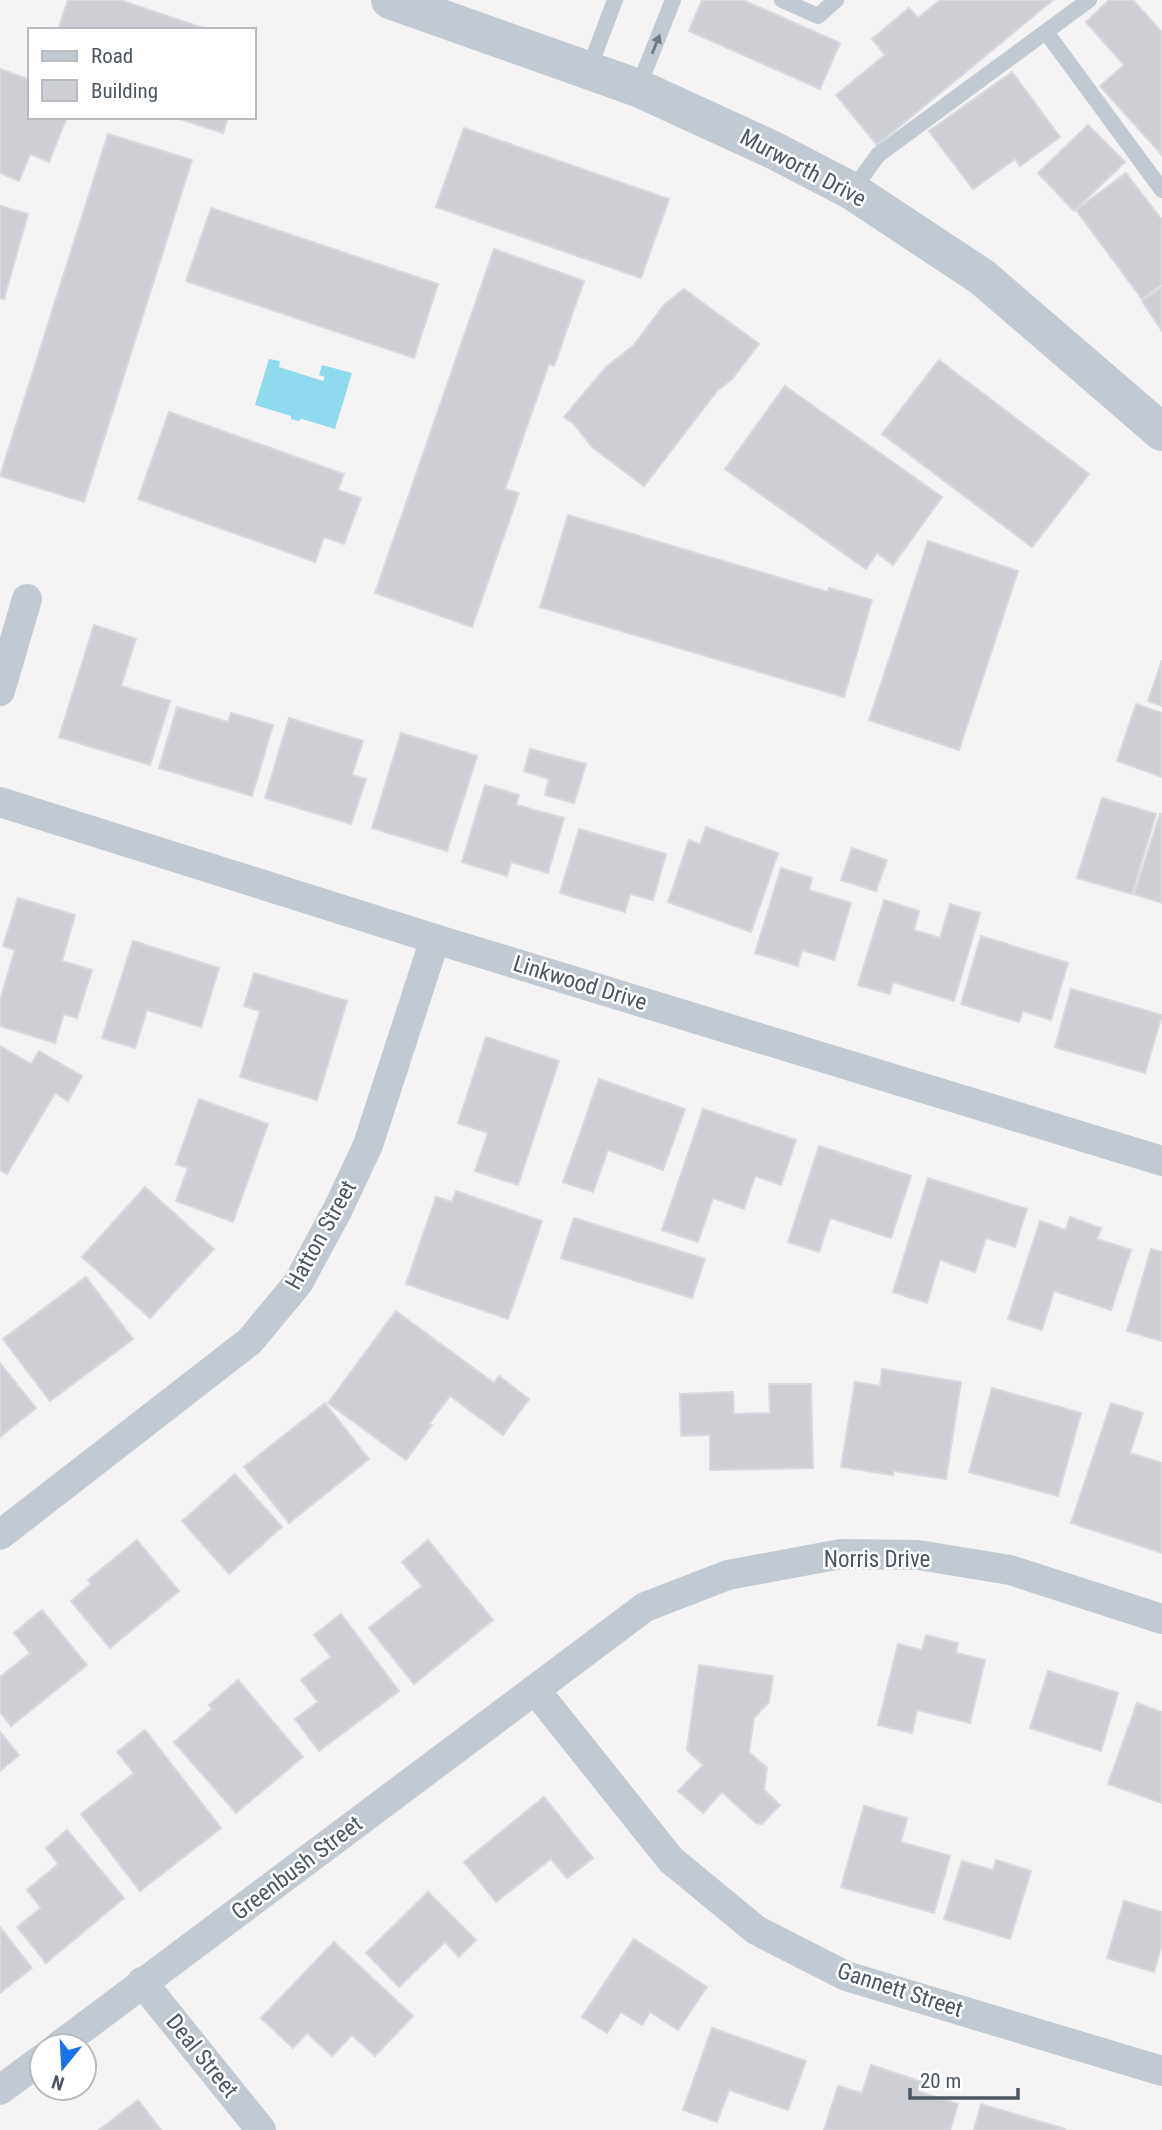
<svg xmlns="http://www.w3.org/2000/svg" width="1162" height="2130" font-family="'Roboto Condensed',sans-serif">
<rect width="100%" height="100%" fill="#f5f3f3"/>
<!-- water -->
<polygon fill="#90daee" points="269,359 280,361 279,367 323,381 325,377 319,375 322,365 352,373 335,429 302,419 298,421 291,419 291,416 255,405"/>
<!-- building -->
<g fill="#cdcfd5" stroke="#d7d9de" stroke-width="2">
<polygon points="68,0 120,0 209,30 58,30"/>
<polygon points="702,0 743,0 840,43 820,89 689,31"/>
<polygon points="940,0 1053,0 877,145 836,95 885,55 872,39 909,8 918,18"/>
<polygon points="1109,0 1133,0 1162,32 1162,155 1100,86 1124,65 1086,22"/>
<polygon points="0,69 30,80 30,117 67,117 49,162 30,154 19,181 0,173"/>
<polygon points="1012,72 1060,137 1020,166 1015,159 973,189 929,131"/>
<polygon points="174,117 228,117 223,133"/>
<polygon points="1088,125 1125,162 1074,211 1038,173"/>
<polygon points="464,128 669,199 641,278 436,207"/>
<polygon points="108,134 192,160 84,502 0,476"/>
<polygon points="1126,173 1162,220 1162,284 1142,299 1076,210"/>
<polygon points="0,206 28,214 4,299 0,298"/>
<polygon points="211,208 438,284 414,358 186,281"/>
<polygon points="494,249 584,281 554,366 549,364 505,489 519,493 472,627 375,593"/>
<polygon points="1162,287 1162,331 1142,301"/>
<polygon points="684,289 759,344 732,379 717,391 644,486 592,447 574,424 564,417 606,367 633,346 664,305"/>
<polygon points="939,360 1089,474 1032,547 882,434"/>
<polygon points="785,386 942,497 893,565 877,553 866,569 725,469"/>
<polygon points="169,412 344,474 338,490 361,498 344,544 324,537 315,562 138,499"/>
<polygon points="568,515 828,592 829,588 872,600 844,697 540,607"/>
<polygon points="928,541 1018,571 959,750 869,720"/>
<polygon points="94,625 136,639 121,686 170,701 150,765 59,737"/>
<polygon points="1162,660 1162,706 1148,701"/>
<polygon points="1136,704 1162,713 1162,777 1117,761"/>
<polygon points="177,707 228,722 231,713 273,725 252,796 159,768"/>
<polygon points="289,718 363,741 352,775 366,779 351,824 265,798"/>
<polygon points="401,733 477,756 447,851 372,828"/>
<polygon points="530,749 586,764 574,803 545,795 549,779 524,771"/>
<polygon points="485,785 519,795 516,805 564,818 548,873 511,862 507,876 462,862"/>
<polygon points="1102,798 1156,814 1132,894 1077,878"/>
<polygon points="1160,814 1162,814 1162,903 1134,894"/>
<polygon points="706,827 778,853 751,932 668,902 689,840 700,844"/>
<polygon points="579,829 666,854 653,900 630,894 625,912 560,893"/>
<polygon points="852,848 887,860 876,891 841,880"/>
<polygon points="781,868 812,878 809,890 851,903 834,960 802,950 798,966 755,953"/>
<polygon points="18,898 75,915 62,961 92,970 77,1018 64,1014 55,1043 0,1026 0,1000 15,950 3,946"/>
<polygon points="884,900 919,911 914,930 940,938 950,904 980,913 954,1001 893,982 890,994 858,985"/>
<polygon points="981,936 1068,963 1051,1020 1023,1011 1019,1022 961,1004"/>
<polygon points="133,941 219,968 201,1027 147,1010 135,1048 102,1038"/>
<polygon points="254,973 347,1001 317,1100 240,1077 260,1011 244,1006"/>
<polygon points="1071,989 1162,1015 1145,1073 1055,1047"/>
<polygon points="486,1037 559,1061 518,1185 475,1171 488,1133 458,1123"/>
<polygon points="0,1046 31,1064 39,1051 82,1076 68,1101 55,1093 7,1174 0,1170"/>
<polygon points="599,1079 685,1109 663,1170 608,1150 593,1192 563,1182"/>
<polygon points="199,1099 268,1124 233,1222 176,1201 188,1168 176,1164"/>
<polygon points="703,1109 796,1140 781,1185 755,1176 744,1209 713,1198 698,1242 662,1230"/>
<polygon points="819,1146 911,1176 891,1238 830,1218 819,1252 788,1242"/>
<polygon points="928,1178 1027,1209 1015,1247 986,1238 975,1272 940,1260 927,1303 893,1292"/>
<polygon points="145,1187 214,1249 150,1318 82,1257"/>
<polygon points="456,1191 542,1221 508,1319 406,1284 436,1197 452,1202"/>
<polygon points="1070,1217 1101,1228 1097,1239 1131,1250 1111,1310 1054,1291 1042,1330 1008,1319 1040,1221 1066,1230"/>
<polygon points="574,1218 705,1259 692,1298 561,1258"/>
<polygon points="1151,1249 1162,1252 1162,1341 1127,1331"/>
<polygon points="86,1277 133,1339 50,1401 3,1339"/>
<polygon points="396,1311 494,1383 499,1376 529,1399 503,1435 450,1396 429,1424 432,1425 406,1460 328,1403"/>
<polygon points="0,1363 36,1408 0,1437"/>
<polygon points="882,1369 961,1382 946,1479 894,1471 893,1475 841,1467 855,1382 880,1386"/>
<polygon points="769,1384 811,1384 813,1468 710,1470 710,1435 681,1436 680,1394 733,1392 734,1414 770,1413"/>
<polygon points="992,1388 1081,1413 1058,1496 969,1472"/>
<polygon points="325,1403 369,1459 289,1523 244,1467"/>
<polygon points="1111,1403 1143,1413 1130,1453 1162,1463 1162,1553 1071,1523"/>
<polygon points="235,1474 282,1527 229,1574 182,1521"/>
<polygon points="137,1540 179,1591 110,1648 71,1601 91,1584 88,1580"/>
<polygon points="428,1540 493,1620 414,1684 369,1628 422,1586 402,1562"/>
<polygon points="42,1610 87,1665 11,1726 0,1712 0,1677 30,1653 14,1633"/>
<polygon points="341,1614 399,1691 319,1751 295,1719 318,1702 301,1680 331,1657 314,1635"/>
<polygon points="926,1635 958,1643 956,1653 985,1660 970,1723 917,1710 912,1733 878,1725 898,1644 922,1650"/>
<polygon points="699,1665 773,1676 769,1702 754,1718 749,1752 767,1768 764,1790 780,1805 762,1824 756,1823 722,1792 703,1813 678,1791 703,1765 687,1750"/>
<polygon points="1048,1671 1118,1693 1101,1751 1030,1728"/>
<polygon points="238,1680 303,1757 236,1813 174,1742 212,1709 209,1705"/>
<polygon points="1137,1703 1162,1712 1162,1803 1108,1784"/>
<polygon points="145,1730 221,1828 140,1891 81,1814 134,1773 117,1752"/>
<polygon points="0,1732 19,1755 0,1771"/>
<polygon points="544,1797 593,1858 567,1878 551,1859 496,1902 464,1862"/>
<polygon points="864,1806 907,1818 901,1842 950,1856 934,1913 841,1887"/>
<polygon points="67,1830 124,1898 46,1963 17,1927 41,1908 27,1890 58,1864 46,1848"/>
<polygon points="996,1860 1031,1871 1010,1939 944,1919 962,1861 993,1870"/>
<polygon points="428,1892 476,1940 459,1957 445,1942 399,1987 366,1953"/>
<polygon points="1124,1901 1162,1912 1162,1944 1154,1972 1107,1958"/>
<polygon points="0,1927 32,1968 0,1993"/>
<polygon points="634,1939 707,1987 678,2030 650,2012 642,2025 621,2012 607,2033 582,2017"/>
<polygon points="334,1942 413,2016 375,2056 352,2035 332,2056 307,2033 293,2048 261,2018"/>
<polygon points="712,2028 806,2061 788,2110 729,2090 717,2122 683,2110"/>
<polygon points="871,2065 922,2082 920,2092 958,2104 950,2130 824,2130 838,2086 862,2093"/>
<polygon points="138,2100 161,2130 99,2130"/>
<polygon points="981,2104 1065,2129 1065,2130 974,2130"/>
</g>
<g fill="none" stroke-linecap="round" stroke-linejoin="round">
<!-- service -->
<g stroke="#c1cad2" stroke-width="16">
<polyline points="782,0 818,16 836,0"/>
<polyline points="1046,32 1162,190"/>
<polyline points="589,69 615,0"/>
<polyline points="638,88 673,0"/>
<polyline points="852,191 878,155 1089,0"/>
</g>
<!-- minor -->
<g stroke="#c1cad2" stroke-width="30">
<polyline points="0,691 27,599"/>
<polyline points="0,802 435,939 1162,1161"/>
<polyline points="0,1535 250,1341 298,1283 338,1209 368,1145 435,939"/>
<polyline points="536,1691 671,1860 756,1930 846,1976 1162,2071"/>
<polyline points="142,1982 261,2130"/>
<polyline points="59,2046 645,1607 728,1575 841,1554 918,1555 1010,1570 1162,1619"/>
<polyline points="0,2090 42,2059"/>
</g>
<!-- tertiary -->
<polyline stroke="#c1cad2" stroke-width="38" points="390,0 638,88 775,151 852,191 982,277 1162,432"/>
</g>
<!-- one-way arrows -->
<defs><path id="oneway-solid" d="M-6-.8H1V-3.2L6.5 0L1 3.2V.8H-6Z" transform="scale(1.75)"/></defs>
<use fill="#6e7983" href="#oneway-solid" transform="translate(656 44) rotate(-68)"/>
<g text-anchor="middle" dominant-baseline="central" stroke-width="5" stroke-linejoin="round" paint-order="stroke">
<!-- street labels -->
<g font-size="23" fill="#4a5661" stroke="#fff">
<text transform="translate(803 168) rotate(28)">Murworth Drive</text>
<text transform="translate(580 983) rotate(17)">Linkwood Drive</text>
<text transform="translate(321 1235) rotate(-61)">Hatton Street</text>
<text x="877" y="1559">Norris Drive</text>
<text transform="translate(297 1868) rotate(-37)">Greenbush Street</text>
<text transform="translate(900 1990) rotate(18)">Gannett Street</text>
<text transform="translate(202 2056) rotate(51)">Deal Street</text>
</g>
</g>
<!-- legend -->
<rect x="28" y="28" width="228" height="91" fill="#ffffff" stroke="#b7bbc0" stroke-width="2"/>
<rect x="42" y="51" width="35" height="10" fill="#c1cad2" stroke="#b7bbc0" stroke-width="2"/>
<text x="91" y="63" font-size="21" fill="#4a5661">Road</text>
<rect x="42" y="80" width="35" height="21" fill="#cdcfd5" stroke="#b7bbc0" stroke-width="2"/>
<text x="91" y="98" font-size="21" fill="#4a5661">Building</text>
<!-- north arrow -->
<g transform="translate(63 2067) rotate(198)"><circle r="33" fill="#ffffff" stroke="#b7bbc0" stroke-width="2"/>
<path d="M0-5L12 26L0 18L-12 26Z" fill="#1a73e8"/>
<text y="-10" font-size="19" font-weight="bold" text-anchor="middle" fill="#4a5661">N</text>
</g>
<!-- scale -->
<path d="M910 2088v10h108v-10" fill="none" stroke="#4a5661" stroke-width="3.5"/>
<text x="920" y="2088" font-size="21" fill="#4a5661" stroke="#ffffff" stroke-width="5" paint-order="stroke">20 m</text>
</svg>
